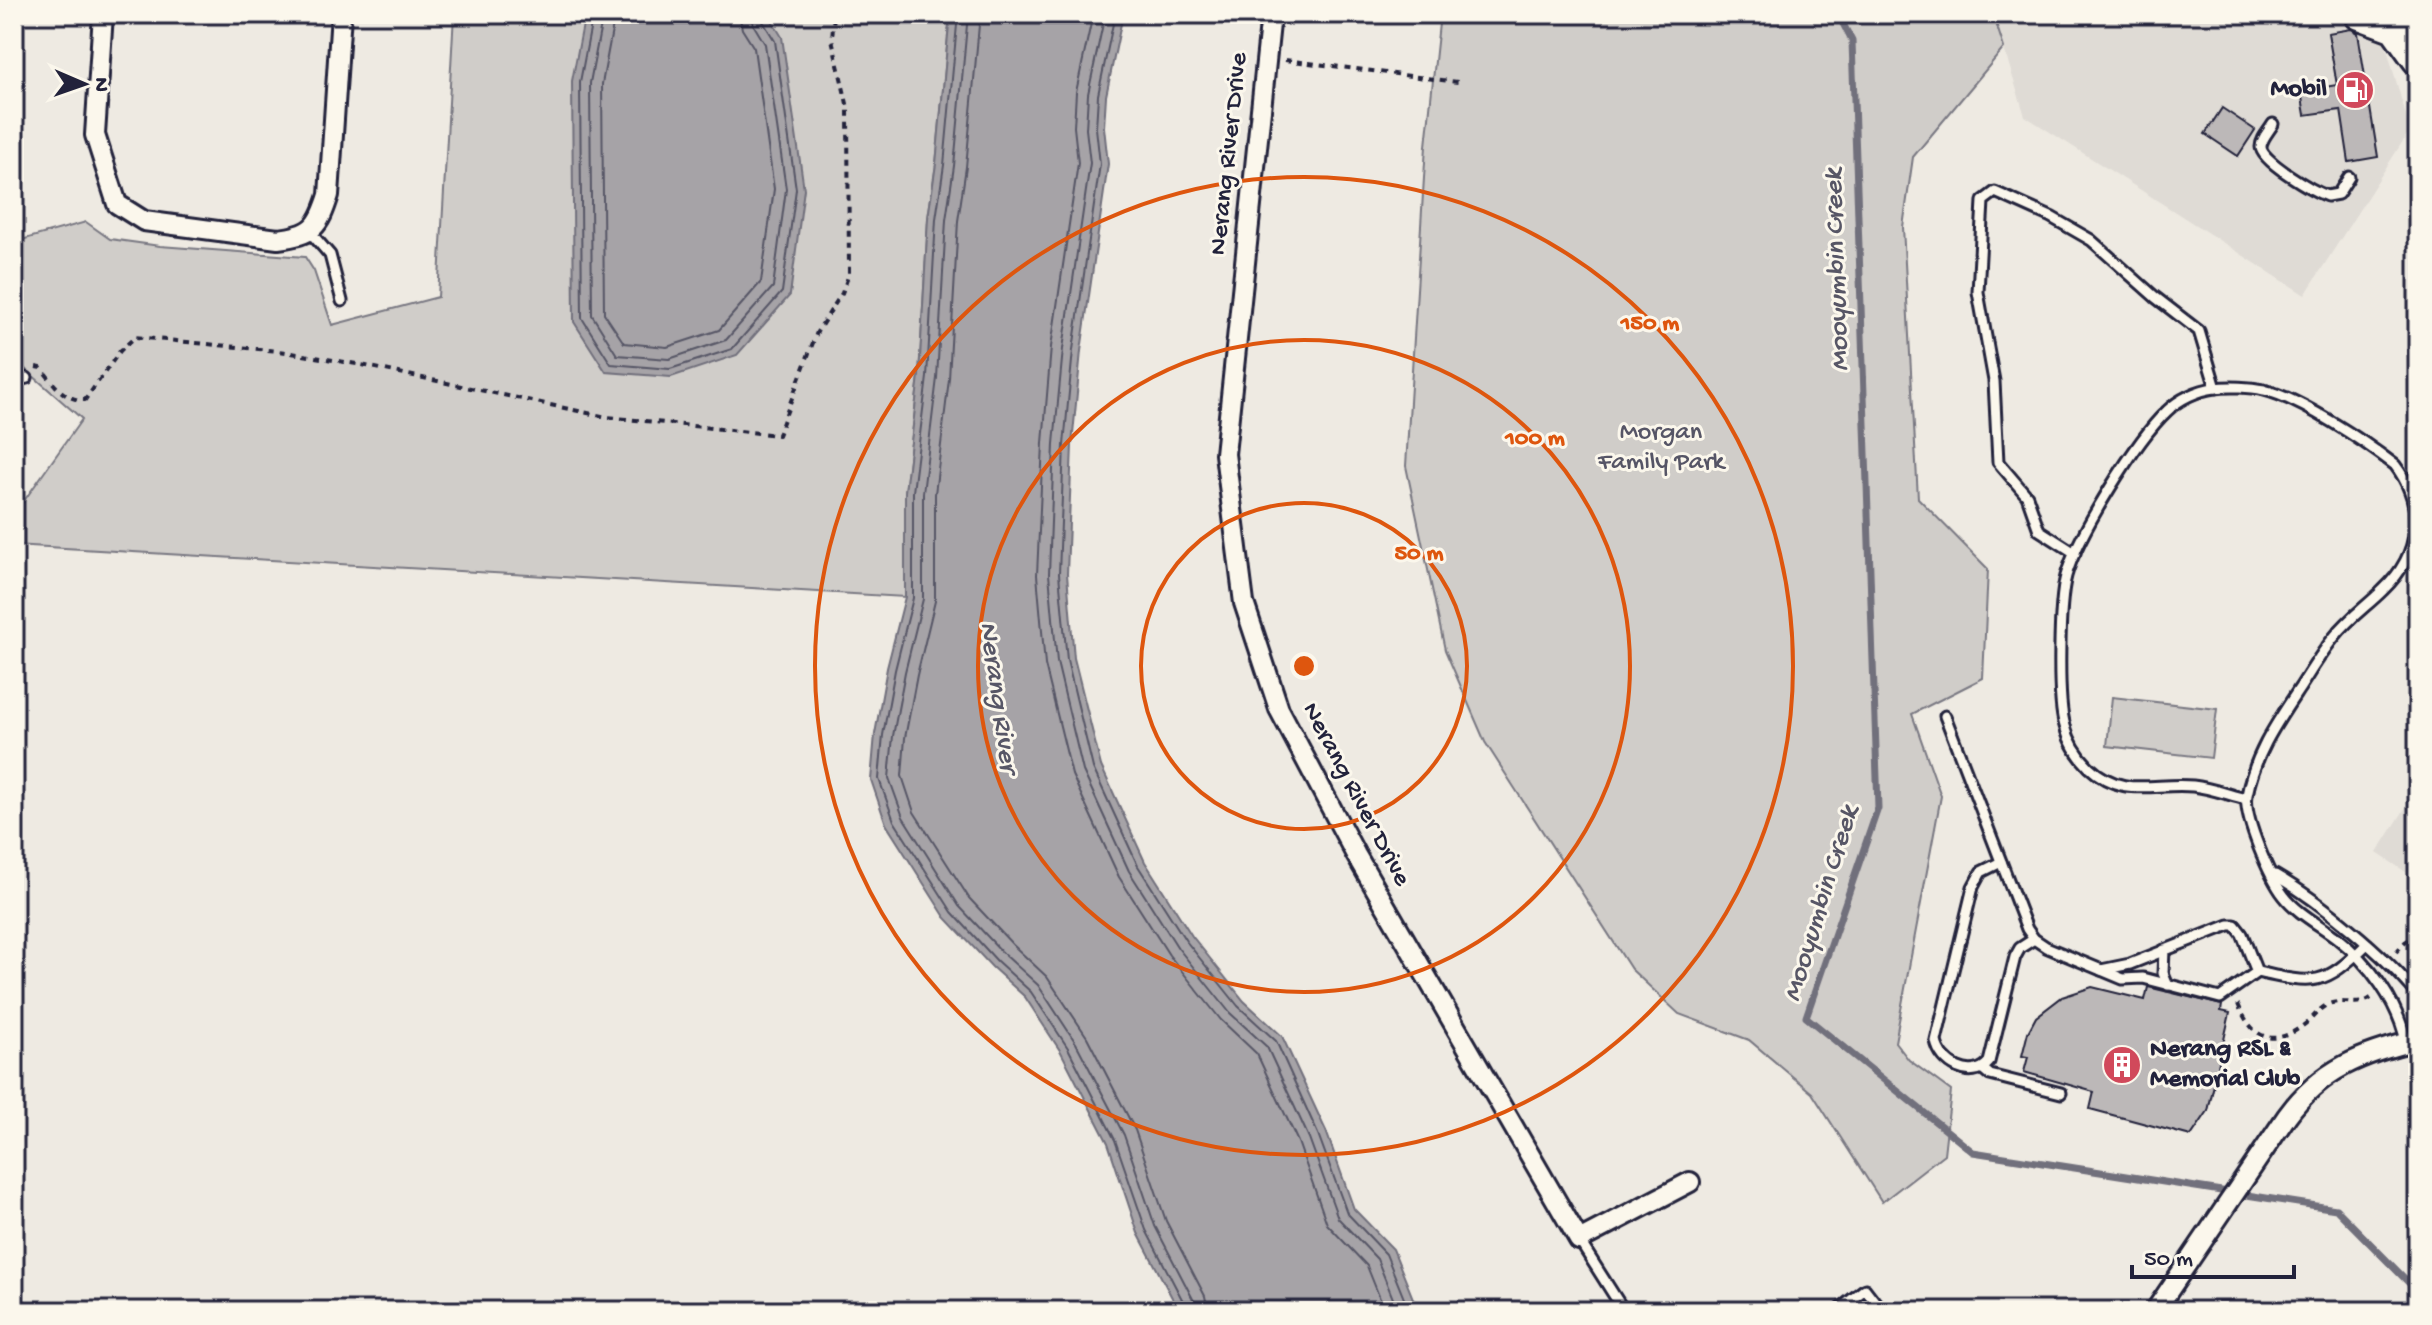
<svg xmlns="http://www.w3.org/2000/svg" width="2432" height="1325" font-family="'Gochi Hand',sans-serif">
<rect width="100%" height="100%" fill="#eeeae2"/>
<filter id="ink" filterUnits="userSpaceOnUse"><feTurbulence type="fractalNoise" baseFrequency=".0125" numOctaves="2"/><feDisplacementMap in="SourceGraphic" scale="16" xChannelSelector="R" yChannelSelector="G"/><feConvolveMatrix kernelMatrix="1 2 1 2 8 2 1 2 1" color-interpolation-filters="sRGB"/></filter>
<g filter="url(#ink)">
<!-- built -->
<g fill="#dfdbd5">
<polygon points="1993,14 2377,14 2410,130 2305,295 2025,116"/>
<polygon points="2418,788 2418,880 2377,853"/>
</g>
<!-- green -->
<g fill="#d0cdc9" stroke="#797882" stroke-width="2">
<polygon points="454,14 950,14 936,164 928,218 919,376 905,492 905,597 14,545 14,515 82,419 24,368 14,309 14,242 86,222 110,239 160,246 305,257 314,271 332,325 438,297"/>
<polygon points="1440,14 1993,14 2004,48 1913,157 1903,227 1918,498 1988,569 1983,678 1912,714 1941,796 1895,1042 1909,1060 1951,1091 1944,1154 1882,1202 1812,1093 1749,1040 1679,1014 1631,969 1485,742 1445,650 1406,466 1426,146"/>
<polygon points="2112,697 2217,709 2211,758 2107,746"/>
</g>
<!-- water -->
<g fill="#a6a3a7" stroke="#716f7c" stroke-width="2">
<polygon points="585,14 768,14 782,37 804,189 790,295 737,355 671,377 606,372 574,322 572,81"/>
<polygon points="950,14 1123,14 1106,96 1104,127 1108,164 1081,351 1072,445 1067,574 1074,658 1101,766 1145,862 1192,936 1244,1001 1282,1036 1326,1131 1354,1209 1393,1249 1418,1311 1179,1311 1138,1233 1108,1143 1061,1052 1025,997 992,967 945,917 886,824 871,780 875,734 887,668 905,597 905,492 919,376 928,218 936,164"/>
</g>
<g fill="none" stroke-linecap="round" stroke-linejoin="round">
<!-- shore -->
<g stroke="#575666" stroke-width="2">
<polyline points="593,14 580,82 582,318 611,364 670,369 732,349 782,292 796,189 775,41 762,20 761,14"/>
<polyline points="603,14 590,83 592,315 617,355 669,359 726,340 773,287 786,189 765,44 753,24 751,14"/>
<polyline points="615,14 602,84 604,313 624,343 667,347 719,330 761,282 774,189 754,48 742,29 739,14"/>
<polyline points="958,14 944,165 936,219 927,377 913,492 913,598 895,670 883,735 879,779 894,821 952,912 997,961 1031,992 1068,1048 1115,1140 1146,1230 1185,1305 1186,1311"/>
<polyline points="968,14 954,166 946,220 937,378 923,493 923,599 905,672 893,736 889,778 903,817 959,906 1004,954 1038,985 1076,1043 1124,1135 1155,1226 1194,1301 1196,1311"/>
<polyline points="980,14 966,167 958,221 949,379 935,494 935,601 917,675 905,738 902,776 914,812 969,898 1013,945 1047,977 1087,1037 1135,1130 1166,1221 1205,1296 1208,1311"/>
<polyline points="1093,14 1076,92 1074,127 1078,163 1051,347 1043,443 1037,575 1045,665 1072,775 1119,877 1169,955 1221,1020 1257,1054 1298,1142 1327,1224 1367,1266 1385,1311"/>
<polyline points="1105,14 1088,94 1086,129 1090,163 1063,349 1054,444 1049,574 1057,662 1083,771 1129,871 1178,948 1230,1013 1267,1047 1309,1138 1338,1218 1377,1259 1398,1311"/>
<polyline points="1115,14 1098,95 1096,128 1100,164 1073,350 1064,445 1059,574 1067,660 1093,768 1138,866 1186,941 1238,1006 1276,1041 1318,1134 1347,1213 1386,1254 1409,1311"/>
</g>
<!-- stream -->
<polyline stroke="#716f7c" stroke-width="7" points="1838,14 1852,41 1878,808 1806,1017 1973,1152 2336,1209 2418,1292"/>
</g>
<!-- building -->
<g fill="#bcb8b8" stroke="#22223b" stroke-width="2">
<polygon points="2351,29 2358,33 2378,157 2349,162 2341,110 2305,115 2301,91 2337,85 2328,33"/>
<polygon points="2222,108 2255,130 2238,156 2205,134"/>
<polygon points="2092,987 2145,1000 2148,987 2222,1005 2221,1011 2230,1013 2208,1111 2191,1136 2090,1109 2094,1092 2024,1072 2028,1057 2022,1056 2028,1032 2036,1017 2062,997"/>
</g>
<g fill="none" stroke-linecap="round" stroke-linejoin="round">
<!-- lane casing -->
<g stroke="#22223b" stroke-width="15">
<g id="lane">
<path d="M2273,124C2269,131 2261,139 2261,147C2261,161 2313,191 2327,196L2338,194L2349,177"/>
<polyline points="310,232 330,255 342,301"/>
<polyline points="14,381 27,378"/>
<polyline points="2075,553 2039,530 2027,496 1998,462 1994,381 1978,292 1983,201 1995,192 2051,217 2091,240 2155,297 2199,331 2216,388"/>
<polyline points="1945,716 2027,929 2034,939 2046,947 2123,979 2143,978 2220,998 2257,972"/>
<path d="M2246,799C2229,795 2211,788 2193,786C2154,782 2123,799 2089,767C2078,756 2069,742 2065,726C2057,700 2059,602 2066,576C2077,536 2137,439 2167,411C2179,399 2198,390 2215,388C2229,386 2250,387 2264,390C2301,399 2364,441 2395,465C2426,506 2421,554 2383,590C2367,606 2349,618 2335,636C2322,652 2312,669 2301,686C2278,721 2255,753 2247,795C2243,817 2270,878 2284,896C2297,913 2320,925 2337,938C2369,963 2398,1002 2406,1042"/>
<path d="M2001,862L1981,872L1973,887L1936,1041C1940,1064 1972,1082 1989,1062L2015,957L2020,948L2034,939"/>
<path d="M2275,875C2321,902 2384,954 2418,995"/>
<polyline points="2164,950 2163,973 2168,985"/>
<polyline points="2101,970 2130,964 2229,925 2235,925 2242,934 2257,972"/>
<path d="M2257,972C2315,985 2323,987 2367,944"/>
<polyline points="1983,1069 1990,1075 2061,1093"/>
<polyline points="1579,1240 1624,1311"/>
<polyline points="1837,1311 1865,1289 1882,1311"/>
</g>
</g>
<!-- street casing -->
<g stroke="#22223b" stroke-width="24">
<g id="street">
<path d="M103,14L95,135L117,204L144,221L278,239C313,235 319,227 329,195L341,14"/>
<polyline points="1271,14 1225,454 1244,603 1279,709 1356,855 1579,1240 1690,1182"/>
<path d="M2155,1311L2287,1116C2321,1069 2363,1053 2418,1040"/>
</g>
</g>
<!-- primary casing -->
<g stroke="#22223b" stroke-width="36">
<g id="primary">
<polyline points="2360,14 2395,27 2418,59"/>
<polyline points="2417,14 2418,15"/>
</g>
</g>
<!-- path -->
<g stroke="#22223b" stroke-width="4" stroke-dasharray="6 6" stroke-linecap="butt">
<polyline points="1285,60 1458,82"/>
<path d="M36,367L41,368C53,382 63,401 85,400L120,351L135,337L279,351L357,364L607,417L778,435L817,332L842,293L849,274L848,108L832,39L834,14"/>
<polyline points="2396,952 2405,942 2418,934"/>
<path d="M2238,1004C2254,1043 2277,1048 2310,1020C2316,1014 2321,1007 2329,1004C2344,998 2357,1008 2371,998"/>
</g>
<!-- lane -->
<use href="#lane" stroke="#fbf7ec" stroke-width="9"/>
<!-- street -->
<use href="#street" stroke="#fbf7ec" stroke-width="18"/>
<!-- primary -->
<use href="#primary" stroke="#fbf7ec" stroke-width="30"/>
</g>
</g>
<!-- distance rings -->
<g fill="none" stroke="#de560e" stroke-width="4">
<circle cx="1304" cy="666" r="163"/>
<circle cx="1304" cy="666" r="326"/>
<circle cx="1304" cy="666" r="489"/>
</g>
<!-- icons -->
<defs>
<g id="fuel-disc" transform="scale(2)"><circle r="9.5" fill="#d1495b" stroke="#fbf7ec"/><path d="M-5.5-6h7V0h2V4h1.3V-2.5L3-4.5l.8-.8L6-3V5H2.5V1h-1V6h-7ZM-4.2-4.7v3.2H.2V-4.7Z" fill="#fff"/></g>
<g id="building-disc" transform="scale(2)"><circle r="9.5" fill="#d1495b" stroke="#fbf7ec"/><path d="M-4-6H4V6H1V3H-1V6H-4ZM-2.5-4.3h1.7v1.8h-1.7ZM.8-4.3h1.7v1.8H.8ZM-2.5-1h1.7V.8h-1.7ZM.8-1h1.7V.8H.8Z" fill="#fff"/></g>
</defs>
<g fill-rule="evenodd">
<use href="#fuel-disc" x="2355" y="90"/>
<use href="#building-disc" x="2122" y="1065"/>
</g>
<g text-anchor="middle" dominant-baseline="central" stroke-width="6" stroke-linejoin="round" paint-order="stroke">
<!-- poi labels -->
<g font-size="26" font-weight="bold" fill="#22223b" stroke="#fbf7ec" text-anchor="end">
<text x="2327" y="90">Mobil</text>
<text x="2150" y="1050" text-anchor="start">Nerang RSL &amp;<tspan x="2150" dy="30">Memorial Club</tspan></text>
</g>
<!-- street labels -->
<g font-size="26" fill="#22223b" stroke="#fbf7ec">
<text transform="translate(1230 154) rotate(-84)">Nerang River Drive</text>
<text transform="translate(1355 795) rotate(62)">Nerang River Drive</text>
</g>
<!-- park labels -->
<g font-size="26" fill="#565566" stroke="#fbf7ec">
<text x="1661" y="433">Morgan<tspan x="1661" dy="30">Family Park</tspan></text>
</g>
<!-- water labels -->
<g font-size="28" font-style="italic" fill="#575666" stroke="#fbf7ec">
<text transform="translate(1838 270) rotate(-92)">Mooyumbin Creek</text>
<text transform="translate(997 697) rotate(82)">Nerang River</text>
<text transform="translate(1822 904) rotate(-73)">Mooyumbin Creek</text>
</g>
</g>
<circle cx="1304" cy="666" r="12" fill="#de560e" stroke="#fbf7ec" stroke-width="4"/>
<g font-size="24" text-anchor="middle" font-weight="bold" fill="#de560e" stroke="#fbf7ec" stroke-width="6" stroke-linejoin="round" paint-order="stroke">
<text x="1650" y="329">150 m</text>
<text x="1535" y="444">100 m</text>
<text x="1419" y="559">50 m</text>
</g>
<!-- margin -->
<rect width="2432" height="1325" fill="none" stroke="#fbf7ec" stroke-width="48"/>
<rect x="24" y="24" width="2384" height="1277" fill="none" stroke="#22223b" stroke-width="3" filter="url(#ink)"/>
<!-- north arrow -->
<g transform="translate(84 84) rotate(92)" stroke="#fbf7ec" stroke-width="6" paint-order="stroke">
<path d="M0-6L14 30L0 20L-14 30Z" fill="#22223b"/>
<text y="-12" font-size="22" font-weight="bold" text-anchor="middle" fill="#22223b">N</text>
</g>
<!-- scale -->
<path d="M2132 1265v12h162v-12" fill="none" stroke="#22223b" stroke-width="4"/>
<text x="2144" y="1265" font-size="24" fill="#22223b" stroke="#fbf7ec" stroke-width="6" paint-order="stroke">50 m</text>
</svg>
